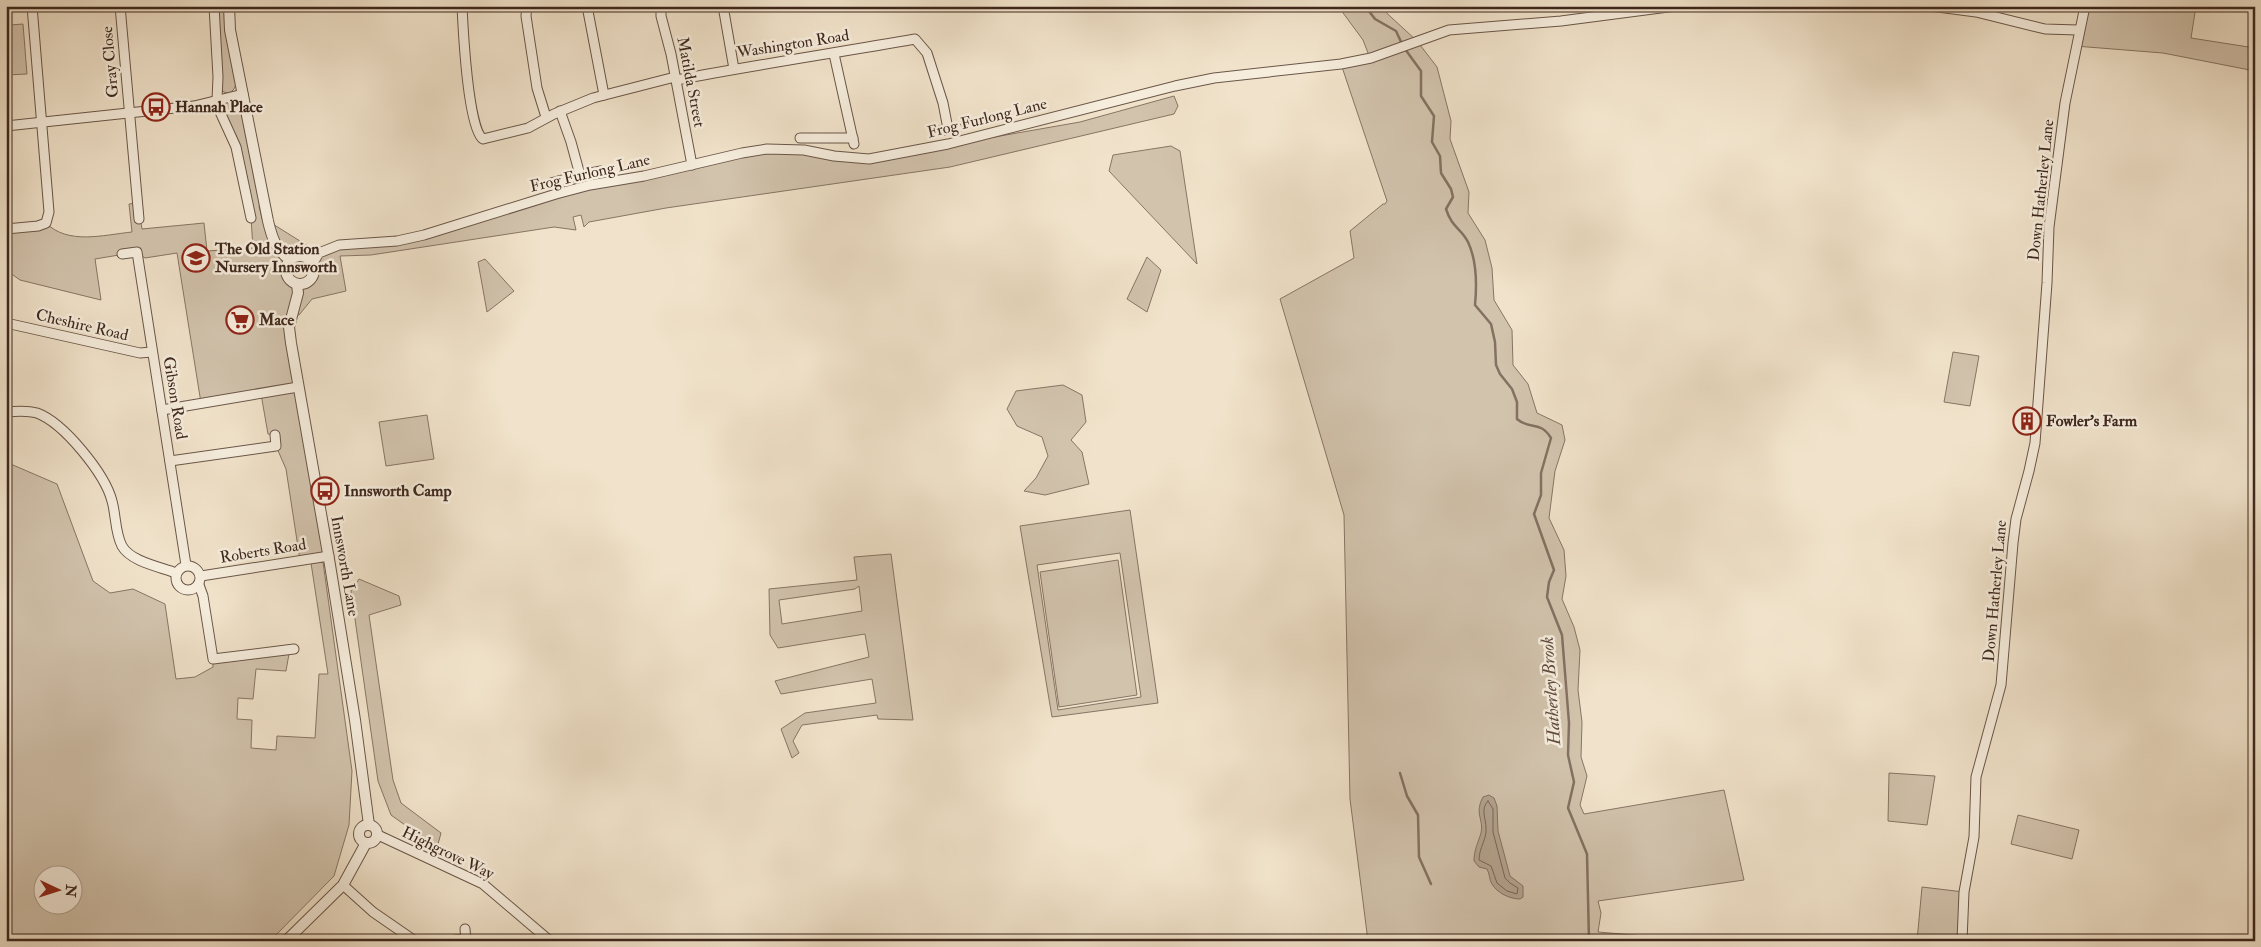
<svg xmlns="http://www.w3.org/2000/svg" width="2261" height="947" font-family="'IM FELL Double Pica',serif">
<rect width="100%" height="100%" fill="#f1e3cb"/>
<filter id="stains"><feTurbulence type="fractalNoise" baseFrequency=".004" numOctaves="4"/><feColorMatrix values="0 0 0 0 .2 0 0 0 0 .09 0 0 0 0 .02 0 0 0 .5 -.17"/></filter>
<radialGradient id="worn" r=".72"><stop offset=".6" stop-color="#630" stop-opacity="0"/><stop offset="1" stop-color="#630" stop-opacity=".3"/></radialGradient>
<!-- green -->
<g fill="#d2c3ad" stroke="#887565" fill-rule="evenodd">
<polygon points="6,6 8,6 10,25 23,24 27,74 6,75"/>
<polygon points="214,6 225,6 237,82 234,89 229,94 222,91"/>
<polygon points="1338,6 1379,6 1417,41 1437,67 1451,121 1450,139 1469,192 1468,213 1485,240 1492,268 1494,300 1512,330 1513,365 1528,384 1537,413 1562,425 1565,440 1555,471 1549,518 1564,550 1566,576 1562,599 1574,627 1580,650 1578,690 1582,722 1581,757 1587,776 1580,805 1584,814 1724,790 1744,880 1598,901 1601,913 1598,932 1704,941 1368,941 1350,799 1344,515 1280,299 1354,258 1350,231 1383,204 1385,204 1387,201 1341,64 1370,58 1363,40"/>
<polygon points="2085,6 2196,6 2191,38 2255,48 2255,71 2163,53 2075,46"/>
<path d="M1174,96L1178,106L1174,114L950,167L666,208L589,222L584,227L581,215L573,217L576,230L554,227L371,255L340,256L346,291L312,299L299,315L292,313L290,326L329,556L300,560L286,469L276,446L275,435L268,434L261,394L201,403L177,253L145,258L137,252L95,259L101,300L20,280L6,270V229L46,223C68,245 103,235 132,232L129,204L138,203L142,229L204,223L207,251L253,248L251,218L255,217L252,212C253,200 249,189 245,178L247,177L236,135L233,136L220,105L232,101L243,108L262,205L259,206L263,222L268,221L319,253L339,245L397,241L556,194L767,149L869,159L1080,122ZM298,256L308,258L315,269L312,279L301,285L292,282L286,271L288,263Z"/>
<polygon points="1171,146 1180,151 1197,264 1109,171 1113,155"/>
<polygon points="1147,257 1161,270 1147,312 1127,299"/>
<polygon points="485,259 514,291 487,312 478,262"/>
<polygon points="1953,352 1979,356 1970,406 1944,402"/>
<polygon points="1063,385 1082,395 1086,422 1071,440 1082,452 1089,484 1045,495 1024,491 1036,478 1048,456 1042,437 1017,426 1007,409 1016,391"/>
<polygon points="427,415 434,459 386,466 379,422"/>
<path d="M6,462L57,484L93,581L110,593L133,589L165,604L176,679L195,677L213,667V659L290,648L286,671L256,669L253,699L238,698L237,719L252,720L251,748L276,750L277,736L315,738L319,674H328L311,563L323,562L352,771L349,825L334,876L270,941H6ZM42,874H72V904H42Z"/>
<path d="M1130,510L1158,703L1052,717L1020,526ZM1120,553L1141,697L1058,710L1037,565Z"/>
<path d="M891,554L913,720L878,719L877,715L802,725L793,741L799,753L792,758L781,729L805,713L876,703L872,679L781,694L775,681L869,657L865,634L778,648L770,635L769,589L857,580L854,557ZM859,586L862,611L782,624L779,600L855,589Z"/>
<polygon points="1118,560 1137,695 1059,707 1040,572"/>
<polygon points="359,579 399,596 401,605 369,615 393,780 401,803 441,833 437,848 391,815 378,781 351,591"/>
<polygon points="1889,773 1935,776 1927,825 1888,821"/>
<polygon points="2018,815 2079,830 2072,859 2011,844"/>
<polygon points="1922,887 1964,892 1962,941 1917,941"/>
</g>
<!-- water -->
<path fill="#b4a390" stroke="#847162" d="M1489,795L1494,798L1497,806L1498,831L1510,876L1523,886V897L1520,899C1510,899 1497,893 1492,884C1489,880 1490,874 1487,869L1479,867L1474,861C1474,850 1478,843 1481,833C1484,819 1474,814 1483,797Z"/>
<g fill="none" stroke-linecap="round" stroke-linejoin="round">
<!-- shore -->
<path stroke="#786556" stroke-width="1" d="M1488,801L1493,809V832L1505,878L1510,883L1518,888L1517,894L1507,891L1497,883L1491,866L1479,860C1479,848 1487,839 1486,828C1486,818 1480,809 1488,801Z"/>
<!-- stream -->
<g stroke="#847162" stroke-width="2.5">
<polyline points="1365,6 1375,19 1396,31 1402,44"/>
<path d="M1405,49L1421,71V96L1434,116L1432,142L1440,156L1441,173L1451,189L1453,197L1446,209C1452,228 1461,228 1468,242C1477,261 1477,284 1475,305L1491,324L1495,342L1496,365L1500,374L1512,389L1517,402V419C1529,430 1540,420 1551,438L1541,473V495L1534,514L1554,570L1549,582L1547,597L1562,635L1569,723L1568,755L1574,782L1568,808L1587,854L1589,941"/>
<polyline points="1400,773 1407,796 1418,815 1419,857 1431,884"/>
</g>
<!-- minor casing -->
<g stroke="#6a5648" stroke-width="11">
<g id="minor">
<polyline points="120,6 139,219"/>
<polyline points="214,6 218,77 217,100"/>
<path d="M462,6C463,28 468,129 483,139L528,128L554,114L593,98L675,77"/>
<polyline points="527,6 526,16 537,88 546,117"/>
<polyline points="587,6 604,95"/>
<polyline points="661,6 661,16 671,54 692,165"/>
<polyline points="723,6 734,69"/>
<polyline points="1930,6 1976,12 2045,29 2078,30"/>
<polyline points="834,54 854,144"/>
<path d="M676,80C755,65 835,53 915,39L927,53L943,103L948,129"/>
<polyline points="215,101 236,147 251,218"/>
<polyline points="6,126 194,106 243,94"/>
<polyline points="938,131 957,128"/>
<polyline points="800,138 853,138"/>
<polyline points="580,175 601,171"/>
<polyline points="551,183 580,175 571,142 560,111"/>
<polyline points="6,229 38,226 46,223 49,212 32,6"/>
<polyline points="122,254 137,252 186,565"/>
<polyline points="313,263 319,253 339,245 397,241 424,235 556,194 590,185 644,176 742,153 767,149 804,150 834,156 869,159 948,144 1175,86 1214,78 1341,64 1371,58 1449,30 1561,21 1676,6"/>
<polyline points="6,323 140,353 152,352"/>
<polyline points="162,410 298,387"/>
<path d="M6,412C16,411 27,410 37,413C64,423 105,474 112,501C116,515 115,533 122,546C131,562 161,567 176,573"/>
<polyline points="170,461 276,446 275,435"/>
<circle cx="188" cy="578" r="12"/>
<polyline points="201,576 329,556"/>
<polyline points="199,585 203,596 213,659 294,649"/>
<polyline points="378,835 483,884 550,941"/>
<polyline points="343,885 373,912 415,941"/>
<polyline points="465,929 466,941"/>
<polyline points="455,940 465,939"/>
<polyline points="1962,941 1964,892 1974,837 1976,777 2001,685 2013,543 2016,519 2029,471 2035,443 2047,283 2049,227 2065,103 2085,6"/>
</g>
</g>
<!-- tertiary casing -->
<g stroke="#6a5648" stroke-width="12">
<g id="tertiary">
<path d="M229,6L230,30L268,221C272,238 276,250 290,260"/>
<circle cx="300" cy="270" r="14"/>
<polyline points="297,284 298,293 289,327 291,343 330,565 355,720 369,825"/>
<circle cx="368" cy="834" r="9"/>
<polyline points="286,941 343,885 366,843"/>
</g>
</g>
<!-- minor -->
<use href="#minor" stroke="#f6eddd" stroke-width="9"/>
<!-- tertiary -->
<use href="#tertiary" stroke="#f6eddd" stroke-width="10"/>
</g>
<!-- icons -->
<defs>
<g id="bus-ring" transform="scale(1.4375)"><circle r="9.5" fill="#f6eddd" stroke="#8f2418" stroke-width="1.5"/><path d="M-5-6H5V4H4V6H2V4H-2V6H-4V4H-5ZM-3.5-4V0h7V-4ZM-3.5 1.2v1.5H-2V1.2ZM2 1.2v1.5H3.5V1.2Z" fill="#8f2418"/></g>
<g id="school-ring" transform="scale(1.4375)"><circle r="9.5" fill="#f6eddd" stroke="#8f2418" stroke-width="1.5"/><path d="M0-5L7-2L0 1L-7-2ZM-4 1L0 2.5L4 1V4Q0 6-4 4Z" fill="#8f2418"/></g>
<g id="supermarket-ring" transform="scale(1.4375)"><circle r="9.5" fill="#f6eddd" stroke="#8f2418" stroke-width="1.5"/><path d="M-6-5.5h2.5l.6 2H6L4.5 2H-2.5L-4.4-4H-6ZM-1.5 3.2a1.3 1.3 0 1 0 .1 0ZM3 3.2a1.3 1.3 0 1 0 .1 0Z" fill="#8f2418"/></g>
<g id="building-ring" transform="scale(1.4375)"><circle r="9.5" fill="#f6eddd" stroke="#8f2418" stroke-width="1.5"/><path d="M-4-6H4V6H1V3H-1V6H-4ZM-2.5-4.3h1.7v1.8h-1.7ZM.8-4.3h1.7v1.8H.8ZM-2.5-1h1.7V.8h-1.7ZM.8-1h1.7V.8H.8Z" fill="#8f2418"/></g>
</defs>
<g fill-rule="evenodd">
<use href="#bus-ring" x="156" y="107"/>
<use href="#school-ring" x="196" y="258"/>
<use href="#supermarket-ring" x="240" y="320"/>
<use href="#building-ring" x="2027" y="421"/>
<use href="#bus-ring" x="325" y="491"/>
</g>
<g text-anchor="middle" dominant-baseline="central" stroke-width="5" stroke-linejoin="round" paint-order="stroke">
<!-- street labels -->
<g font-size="16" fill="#3d271d" stroke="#f6eddd">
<text transform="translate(793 44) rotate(-9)">Washington Road</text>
<text transform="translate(110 62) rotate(-95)">Gray Close</text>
<text transform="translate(691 82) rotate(79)">Matilda Street</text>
<text transform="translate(987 118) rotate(-14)">Frog Furlong Lane</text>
<text transform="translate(590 173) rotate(-13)">Frog Furlong Lane</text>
<text transform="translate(2041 190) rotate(-84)">Down Hatherley Lane</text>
<text transform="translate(82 325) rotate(13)">Cheshire Road</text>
<text transform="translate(175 398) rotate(81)">Gibson Road</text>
<text transform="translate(263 551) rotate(-9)">Roberts Road</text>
<text transform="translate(345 566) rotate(80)">Innsworth Lane</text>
<text transform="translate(1995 591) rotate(-85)">Down Hatherley Lane</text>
<text transform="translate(448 853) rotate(26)">Highgrove Way</text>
</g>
<!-- poi labels -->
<g font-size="16" font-weight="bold" fill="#3d271d" stroke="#f6eddd" text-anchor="start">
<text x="175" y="107">Hannah Place</text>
<text x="215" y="249">The Old Station<tspan x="215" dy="18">Nursery Innsworth</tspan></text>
<text x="259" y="320">Mace</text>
<text x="2046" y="421">Fowler's Farm</text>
<text x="344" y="491">Innsworth Camp</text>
</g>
<!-- water labels -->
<g font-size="18" font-style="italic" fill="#614c40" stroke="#f6eddd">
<text transform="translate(1551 691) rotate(-94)">Hatherley Brook</text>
</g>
</g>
<!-- margin -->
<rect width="2261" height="947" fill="none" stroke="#f1e3cb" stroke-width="25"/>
<rect x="8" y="8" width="2246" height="932" fill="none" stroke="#3d271d" stroke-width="2.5"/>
<rect x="12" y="12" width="2236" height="922" fill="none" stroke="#3d271d"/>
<!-- north arrow -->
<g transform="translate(58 890) rotate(94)"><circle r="24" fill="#f6eddd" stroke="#ac9e90"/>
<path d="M0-4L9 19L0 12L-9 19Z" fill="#8f2418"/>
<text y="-8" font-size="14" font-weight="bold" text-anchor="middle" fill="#3d271d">N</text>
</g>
<rect width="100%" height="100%" filter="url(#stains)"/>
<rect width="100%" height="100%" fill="url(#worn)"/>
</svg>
